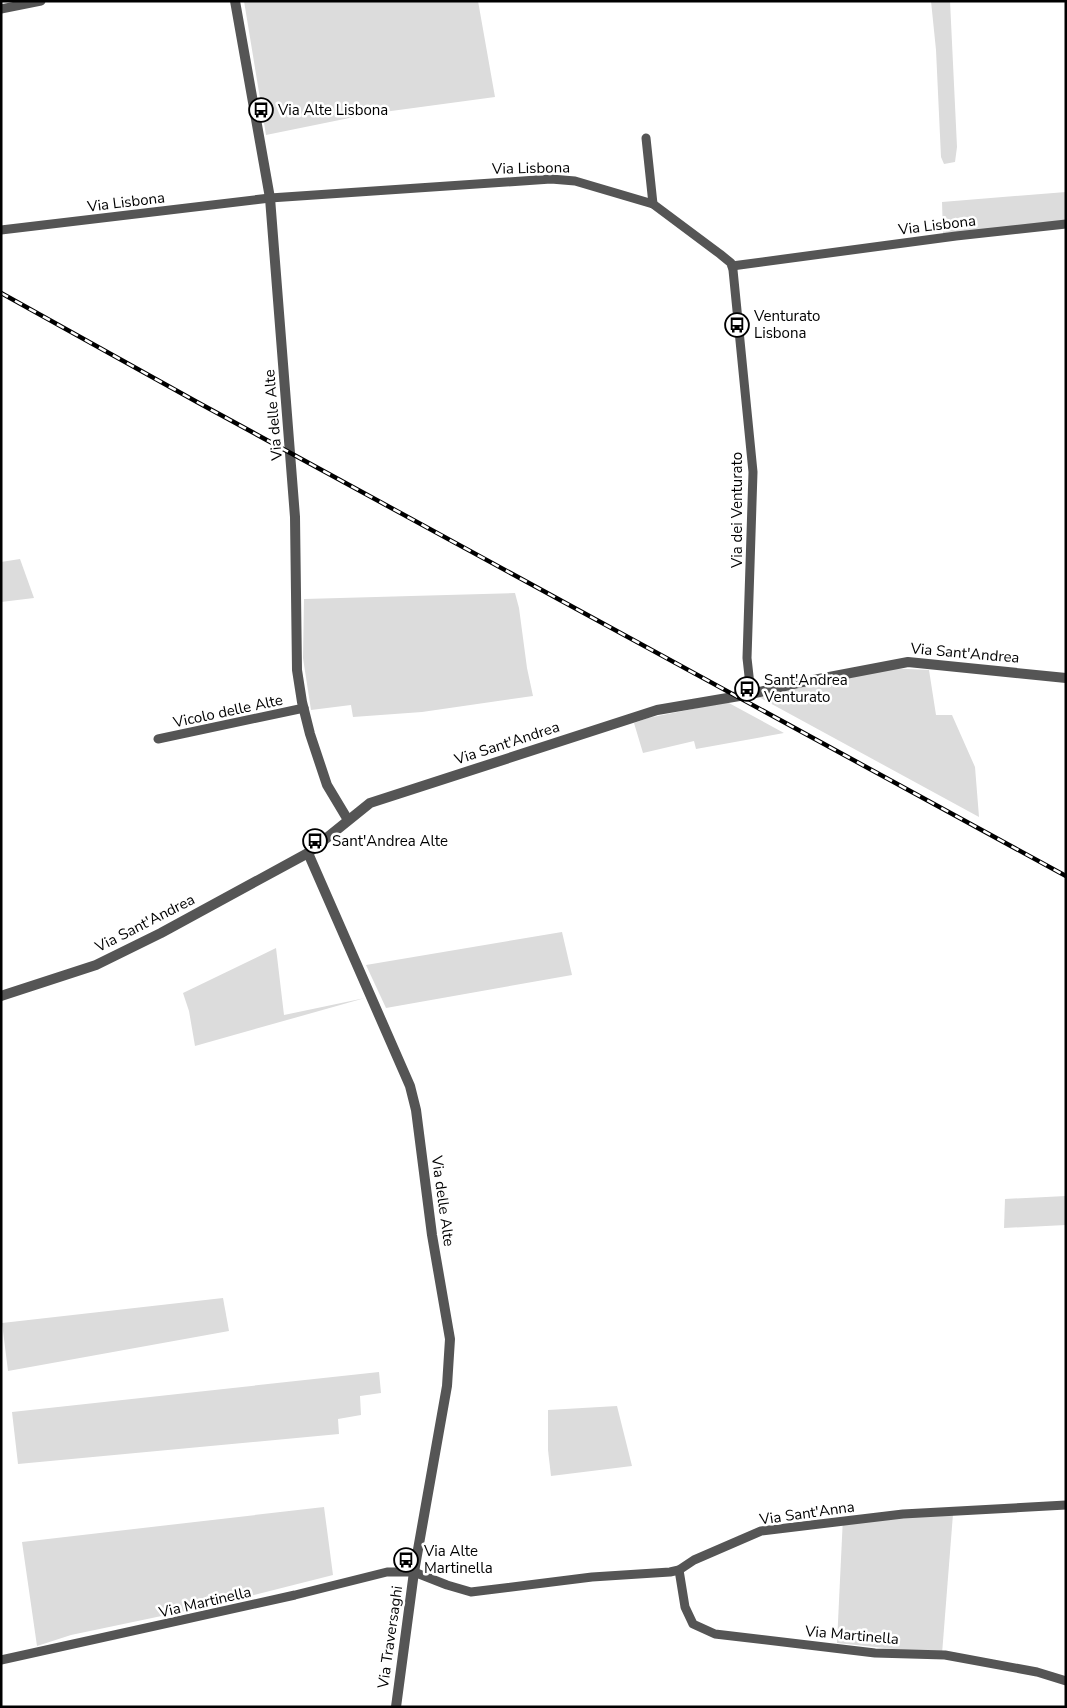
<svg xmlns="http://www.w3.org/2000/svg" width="1067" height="1708" font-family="'Nunito Sans',sans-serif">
<rect width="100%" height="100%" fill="#fff"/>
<!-- green -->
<g fill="#dcdcdc">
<polygon points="244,1 478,1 495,97 369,114 266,135"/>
<polygon points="931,1 950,1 957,147 955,162 944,164 941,157 936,50"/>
<polygon points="1066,192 1066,220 943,234 942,202"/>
<polygon points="20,559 34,598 1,602 1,562"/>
<polygon points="515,593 519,608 527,668 533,696 422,712 353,717 351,705 311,710 303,658 304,599"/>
<polygon points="887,668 929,670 936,715 952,715 975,767 979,817 757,696"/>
<polygon points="727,702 784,733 696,749 694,741 643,753 634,723 648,718"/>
<polygon points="562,932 572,975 386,1008 366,965"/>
<polygon points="276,948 284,1015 365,998 195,1046 189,1011 183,993"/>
<polygon points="1066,1196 1066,1225 1004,1228 1005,1199"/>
<polygon points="223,1298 229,1331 8,1371 2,1323"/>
<polygon points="379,1372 381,1393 360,1396 361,1415 338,1419 339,1434 18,1464 12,1412"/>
<polygon points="617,1406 632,1466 551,1476 548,1450 548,1410"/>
<polygon points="324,1507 333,1575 214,1605 71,1635 37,1646 22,1542"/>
<polygon points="953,1514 942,1654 837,1643 843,1517"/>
</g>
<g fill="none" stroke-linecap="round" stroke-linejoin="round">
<!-- minor -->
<g stroke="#555" stroke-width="9">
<polyline points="1,9 41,1"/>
<polyline points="646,138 653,204"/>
<polyline points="1,230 270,198 551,179 575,181 653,204 720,254 731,263 733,270 753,472 747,658 751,694"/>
<polyline points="732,266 956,236 1066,224"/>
<polyline points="158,739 304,708"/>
<polyline points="679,1570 685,1607 693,1624 715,1634 875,1653 945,1655 1037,1672 1066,1681"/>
<polyline points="1,1660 295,1595 387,1572 414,1572 447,1585 471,1592 592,1577 670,1572 679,1570 694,1560 761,1531 903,1514 1066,1505"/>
</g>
<!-- tertiary -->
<g stroke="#555" stroke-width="10">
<polyline points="235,1 270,198 295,517 297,670 302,702 310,734 327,785 348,820"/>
<polyline points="308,853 410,1086 416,1110 432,1235 450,1339 447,1386 414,1572 396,1707"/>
<polyline points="1,996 96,965 161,933 308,853 370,803 657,710 751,694 803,682 908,662 1066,678"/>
</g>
<!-- rail casing -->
<g stroke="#000" stroke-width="4.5">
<polyline id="rail" points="1,293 197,402 1066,876"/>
</g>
<!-- rail -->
<use href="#rail" stroke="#fff" stroke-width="2.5" stroke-dasharray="8" stroke-linecap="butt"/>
</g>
<!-- icons -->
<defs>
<g id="bus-ring" transform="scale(1.25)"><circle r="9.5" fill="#fff" stroke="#000" stroke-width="1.5"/><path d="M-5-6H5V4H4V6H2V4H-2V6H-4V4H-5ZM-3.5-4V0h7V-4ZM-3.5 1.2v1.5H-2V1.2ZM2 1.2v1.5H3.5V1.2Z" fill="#000"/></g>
</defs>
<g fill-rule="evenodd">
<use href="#bus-ring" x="261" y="110"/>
<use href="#bus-ring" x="737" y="325"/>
<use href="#bus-ring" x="747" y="689"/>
<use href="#bus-ring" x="315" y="841"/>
<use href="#bus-ring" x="406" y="1560"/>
</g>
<g text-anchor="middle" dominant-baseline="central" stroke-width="5" stroke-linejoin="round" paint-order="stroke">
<!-- poi labels -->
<g font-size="15" fill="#000" stroke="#fff" text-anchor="start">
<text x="278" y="110">Via Alte Lisbona</text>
<text x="754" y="316">Venturato<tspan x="754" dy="17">Lisbona</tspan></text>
<text x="764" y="680">Sant'Andrea<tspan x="764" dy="17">Venturato</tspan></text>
<text x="332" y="841">Sant'Andrea Alte</text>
<text x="424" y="1551">Via Alte<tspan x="424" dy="17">Martinella</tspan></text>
</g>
<!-- street labels -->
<g font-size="15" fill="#000" stroke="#fff">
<text transform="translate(531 168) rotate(-1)">Via Lisbona</text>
<text transform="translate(126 202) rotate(-7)">Via Lisbona</text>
<text transform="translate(937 225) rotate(-7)">Via Lisbona</text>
<text transform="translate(273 415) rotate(-95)">Via delle Alte</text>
<text transform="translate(737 510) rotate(-90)">Via dei Venturato</text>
<text transform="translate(965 653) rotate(5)">Via Sant'Andrea</text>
<text transform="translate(228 711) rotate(-12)">Vicolo delle Alte</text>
<text transform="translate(507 743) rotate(-18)">Via Sant'Andrea</text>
<text transform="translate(145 923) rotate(-27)">Via Sant'Andrea</text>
<text transform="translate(443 1201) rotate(82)">Via delle Alte</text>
<text transform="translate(807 1513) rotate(-8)">Via Sant'Anna</text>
<text transform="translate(205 1602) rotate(-13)">Via Martinella</text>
<text transform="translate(852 1635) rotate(5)">Via Martinella</text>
<text transform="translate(390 1637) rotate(-82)">Via Traversaghi</text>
</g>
</g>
<!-- border -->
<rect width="1067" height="1708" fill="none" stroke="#000000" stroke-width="5"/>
</svg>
